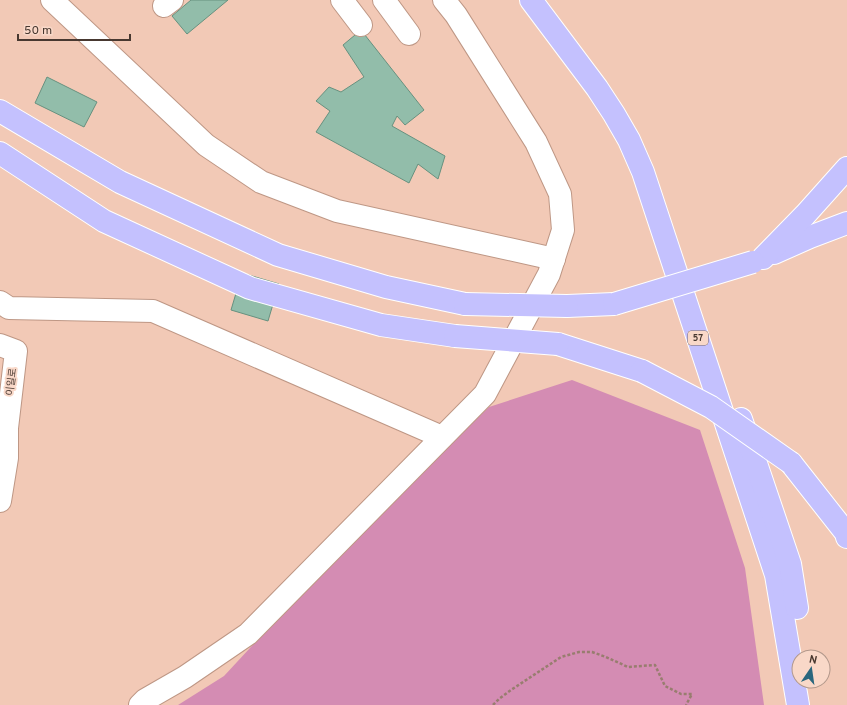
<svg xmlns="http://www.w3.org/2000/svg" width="847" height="705" font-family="Overpass,'Noto Sans KR',sans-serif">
<rect width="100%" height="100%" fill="#f2c9b6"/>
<!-- forest -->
<polygon fill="#d48cb3" points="572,380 700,430 745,568 764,705 178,705 224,676 367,522 489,407"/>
<!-- building -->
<g fill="#92bdaa" stroke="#67917f">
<polygon points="191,0 228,0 187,34 172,16"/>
<polygon points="361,30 424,110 405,125 397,116 392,126 445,156 438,179 418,164 409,183 316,132 330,111 316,101 329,87 341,92 364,77 343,45"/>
<polygon points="47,77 97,102 84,127 35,103"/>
<polygon points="242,273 279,284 268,321 231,310"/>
</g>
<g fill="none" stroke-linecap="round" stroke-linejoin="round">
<!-- minor casing -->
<g stroke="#be9785" stroke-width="24">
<g id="minor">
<polyline points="52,0 206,145 261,182 337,211 554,259"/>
<polyline points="342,0 361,25"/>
<polyline points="384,0 409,34"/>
<polyline points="164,6 172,0"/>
<polyline points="0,302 9,308 153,311 442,437"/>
<polyline points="0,345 16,351 7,428 7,458 0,501"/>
<polyline points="140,705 145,700 185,677 248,634 485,394 549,274 563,230 560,194 536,142 456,15 444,0"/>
</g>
</g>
<!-- highway casing -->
<g stroke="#fff" stroke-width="24">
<g id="highway">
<polyline points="531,0 597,88 614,114 629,140 643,172 776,575 798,705"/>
<polyline points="0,111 120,182 278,255 386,287 465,304"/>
<polyline points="0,153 104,221 250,288 381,325 455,336"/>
<polyline points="774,253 810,237 847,223"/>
<polyline points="763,258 805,215 847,168"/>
<polyline points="567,306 614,304"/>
<polyline points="558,344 642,371"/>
<polyline points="741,419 790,564 797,608"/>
<polyline points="791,463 846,533 847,537"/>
</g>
</g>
<!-- path -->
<polyline stroke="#987d6f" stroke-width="2.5" stroke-dasharray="3 2" stroke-linecap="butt" points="493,705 499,699 511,690 561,657 579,652 592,652 606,657 628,667 655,665 665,686 681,694 692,694 686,705"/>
<!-- minor -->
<use href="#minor" stroke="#fff" stroke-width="22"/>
<!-- highway -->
<use href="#highway" stroke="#c4c1fe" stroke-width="22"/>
<!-- highway-bridge casing -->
<g stroke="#fff" stroke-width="24" stroke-linecap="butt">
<g id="highway-bridge">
<polyline points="465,304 567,306"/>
<polyline points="614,304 753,262"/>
<polyline points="455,336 558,344"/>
<polyline points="642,371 711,407 791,463"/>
</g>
</g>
<!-- highway-bridge -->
<use href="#highway-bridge" stroke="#c4c1fe" stroke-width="22"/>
</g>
<g text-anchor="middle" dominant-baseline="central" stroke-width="4" stroke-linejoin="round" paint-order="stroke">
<!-- shield labels -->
<rect fill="#f9d8c8" stroke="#7d685e" stroke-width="1" x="688" y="331" width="20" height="14" rx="3"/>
<g font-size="9" font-weight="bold" fill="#483830">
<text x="698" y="338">57</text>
</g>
<!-- street labels -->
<g font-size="10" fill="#483830" stroke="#f9d8c8">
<text transform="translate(12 382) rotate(-83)">이일로</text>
</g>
</g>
<!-- north arrow -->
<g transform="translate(811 669) rotate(13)"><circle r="19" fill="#f9d8c8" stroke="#b2988b"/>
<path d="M0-3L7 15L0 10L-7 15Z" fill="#2a677e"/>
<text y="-6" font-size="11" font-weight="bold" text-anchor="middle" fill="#483830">N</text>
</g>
<!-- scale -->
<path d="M18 34v6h112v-6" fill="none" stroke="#483830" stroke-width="2"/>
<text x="24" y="34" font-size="12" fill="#483830" stroke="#f9d8c8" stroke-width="3" paint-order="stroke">50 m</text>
</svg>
